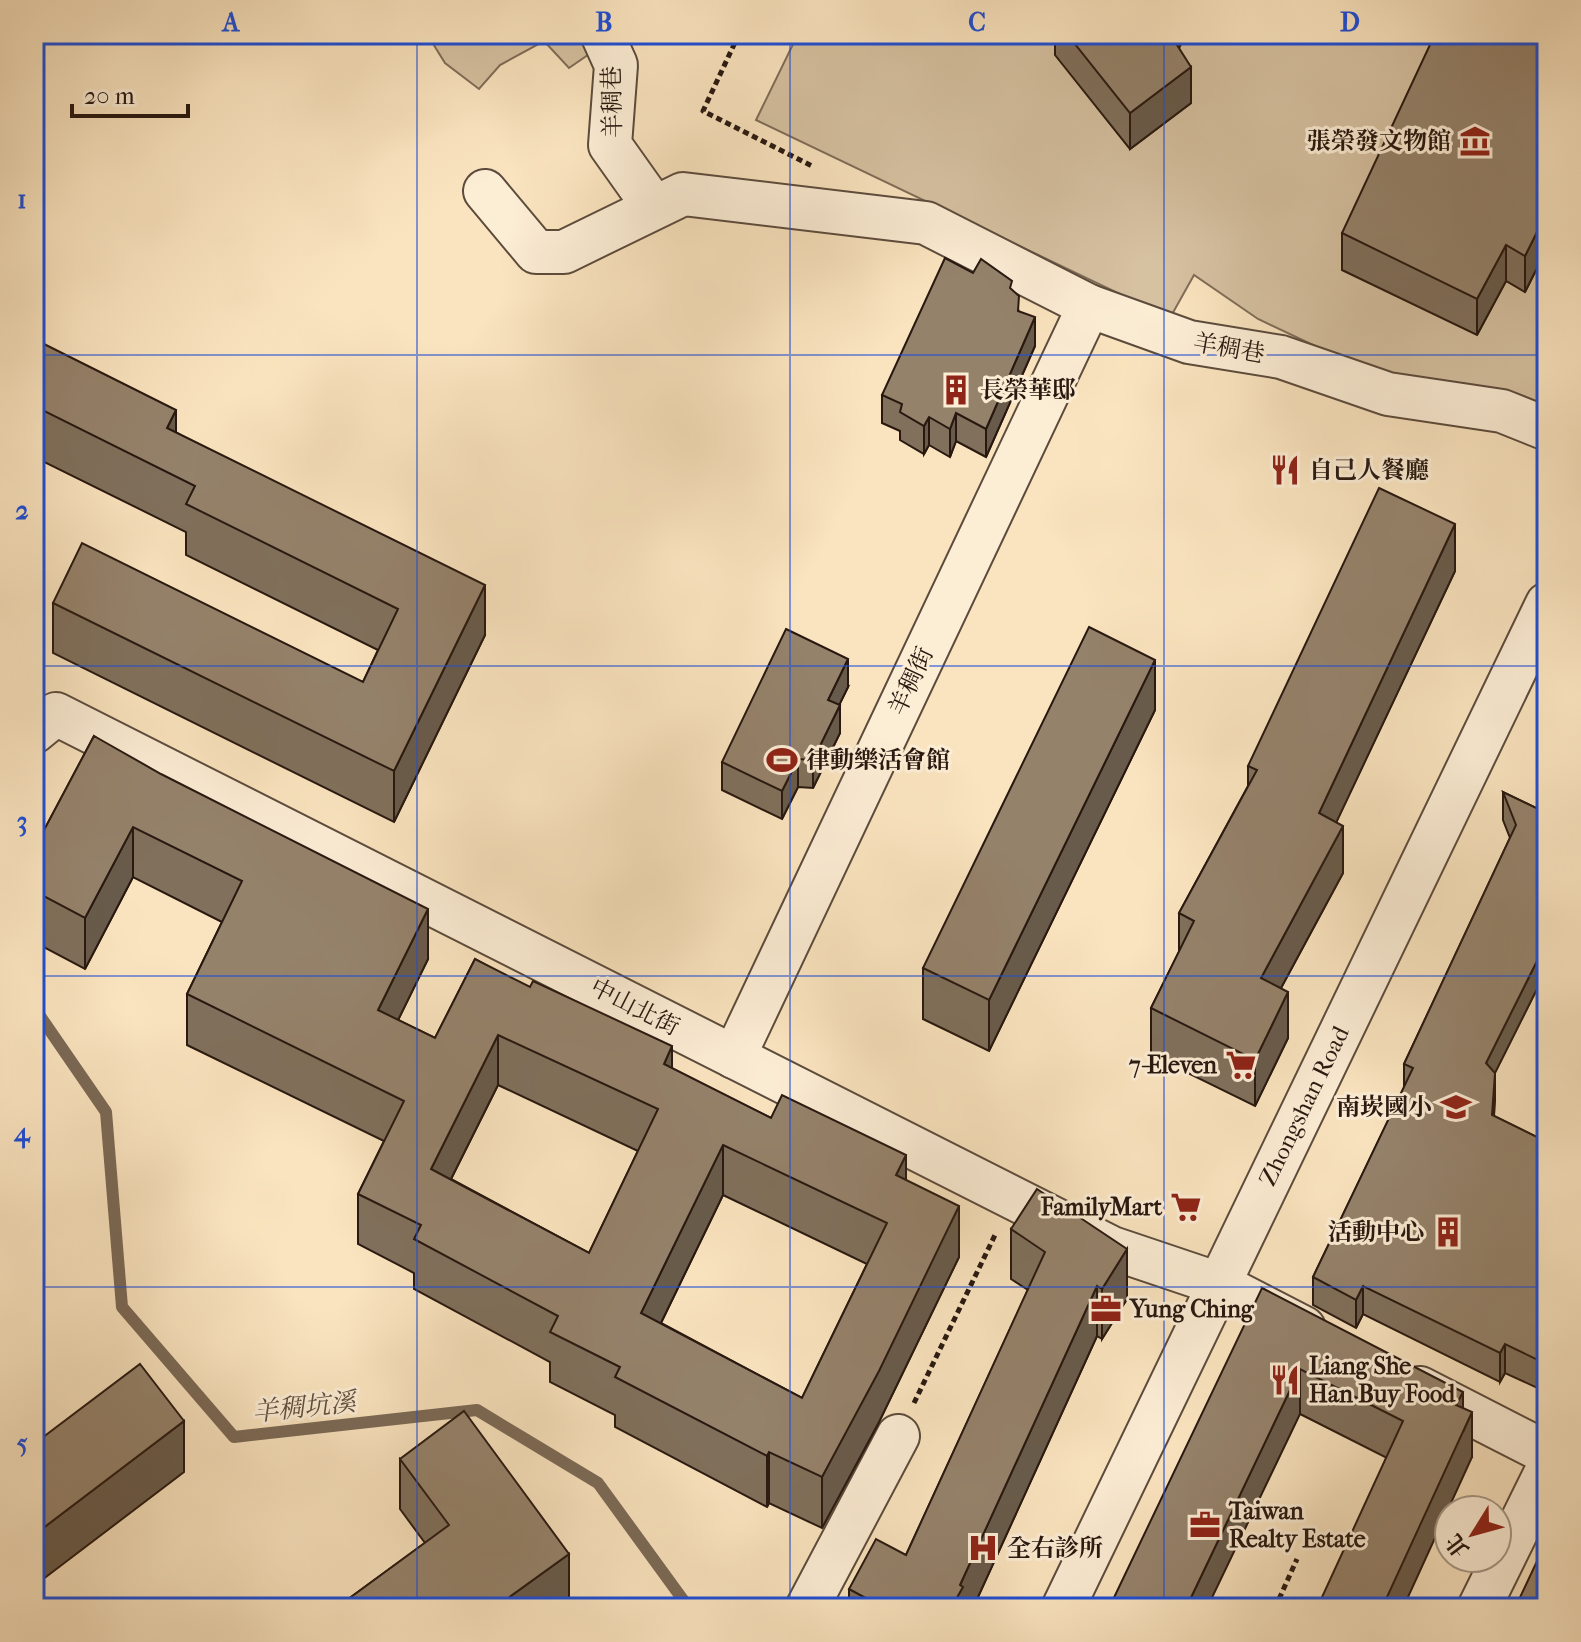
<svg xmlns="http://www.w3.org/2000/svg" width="1581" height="1642" font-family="'IM FELL French Canon','Noto Serif TC',serif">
<rect width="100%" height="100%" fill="#fae4bf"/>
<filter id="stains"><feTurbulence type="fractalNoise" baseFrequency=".0025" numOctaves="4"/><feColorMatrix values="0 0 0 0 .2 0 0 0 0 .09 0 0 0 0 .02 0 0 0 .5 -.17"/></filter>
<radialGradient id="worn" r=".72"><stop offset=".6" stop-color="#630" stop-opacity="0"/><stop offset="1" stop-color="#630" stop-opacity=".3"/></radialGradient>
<!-- green -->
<g fill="#d6c1a1" stroke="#7f6c58" stroke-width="2">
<polygon points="427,34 610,34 595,50 569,68 544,41 500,65 479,89 445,63"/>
<polygon points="798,34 1547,34 1547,400 1540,414 1370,372 1258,319 1194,275 1170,318 756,120"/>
</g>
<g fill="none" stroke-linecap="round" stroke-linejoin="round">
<!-- stream -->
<polyline stroke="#7b6956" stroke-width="12" points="34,1015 40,1016 106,1112 122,1307 234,1437 477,1410 598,1483 689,1608"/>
<!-- minor casing -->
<g stroke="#5c4b3c" stroke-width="46">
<g id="minor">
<polyline points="602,34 616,65 610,145 654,207"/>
<polyline points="485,191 536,252 564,252 683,194 926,223 1089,306 1189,342 1281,357 1388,394 1502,411 1547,429"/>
<polyline points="34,732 56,714 1112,1248 1219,1284 1304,1328"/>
<polyline points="734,1057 1089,306"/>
<polyline points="1420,1388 1547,1453"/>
<polyline points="807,1608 898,1436"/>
<polyline points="1063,1608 1547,604"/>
<polyline points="1479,1608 1547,1470"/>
</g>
</g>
<!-- path -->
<g stroke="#281810" stroke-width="5" stroke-dasharray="6 4" stroke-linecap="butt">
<polyline points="739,34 703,111 814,167"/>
<polyline points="914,1403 995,1235"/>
<polyline points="1275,1608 1297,1559"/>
</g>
<!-- minor -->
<use href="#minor" stroke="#fcedd5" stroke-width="42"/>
</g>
<!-- wall -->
<g fill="#80705c" stroke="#281810" stroke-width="2" fill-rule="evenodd">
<polygon points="1055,34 1186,34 1179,48 1191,103 1130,149 1055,55"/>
<polygon points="1547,34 1547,248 1525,292 1506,281 1477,335 1342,270 1342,233"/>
<polygon points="973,273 1012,290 1019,312 1035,346 986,457 956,441 950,457 929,445 924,454 900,440 900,431 882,423 882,395"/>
<polygon points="34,339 485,635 394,822 53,653 53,603 363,682 378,650 186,555 186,532 34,457"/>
<polygon points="1455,571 1336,822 1343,873 1281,988 1288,1038 1255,1106 1151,1055 1151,1008 1179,952 1179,913 1248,786 1248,766"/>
<polygon points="848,687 839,705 840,733 813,788 798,787 782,819 722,790 722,762"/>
<polygon points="1155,710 989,1051 923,1019 923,968"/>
<path d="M94,736L428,959L398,1020L435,1038L475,959L672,1069L771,1118L906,1180L959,1257L879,1422L822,1528L769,1503L767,1507L615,1427V1415L550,1382V1362L414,1289V1273L358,1244V1194L384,1141L187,1045V994L222,922L133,877L85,969L34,942V849ZM498,1085L638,1151L589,1253L451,1179ZM723,1195L867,1264L802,1398L661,1323Z"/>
<polygon points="1547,791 1547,969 1495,1072 1494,1116 1547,1142 1544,1391 1505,1373 1500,1382 1363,1314 1356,1328 1313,1305 1313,1277 1404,1088 1404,1064 1510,838 1503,820 1503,792 1538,809"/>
<polygon points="1011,1229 1127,1299 1102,1339 1097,1336 973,1608 849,1608 849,1589 906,1555 1028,1290 1011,1279"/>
<polygon points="1262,1288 1463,1408 1472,1457 1387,1458 1300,1414"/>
<polygon points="400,1459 569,1604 565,1608 336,1608 425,1543 400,1509"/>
</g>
<!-- shaded-wall -->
<g fill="#685b4b" stroke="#281810" stroke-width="2">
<polygon points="1168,34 1186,34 1168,69"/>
<polygon points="1191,67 1191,103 1130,149 1130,113"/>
<polygon points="1547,212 1547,248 1525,292 1525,256"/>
<polygon points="1506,245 1506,281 1477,335 1477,299"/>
<polygon points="1035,317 1035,346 986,457 986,429"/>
<polygon points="176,410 176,460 167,428"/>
<polygon points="956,413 956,441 950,457 950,429"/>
<polygon points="929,417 929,445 924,454 924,426"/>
<polygon points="1455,524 1455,571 1319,859 1319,813"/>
<polygon points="485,585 485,635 394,822 394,771"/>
<polygon points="848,659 848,687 828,728 828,700"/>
<polygon points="1155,660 1155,710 989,1051 989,1000"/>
<polygon points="840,705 840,733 813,788 813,760"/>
<polygon points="798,759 798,787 782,819 782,791"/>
<polygon points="1343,826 1343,873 1261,1025 1261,978"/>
<polygon points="133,827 133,877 85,969 85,918"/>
<polygon points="428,909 428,959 378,1061 378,1010"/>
<polygon points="1547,941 1547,969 1486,1091 1486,1063"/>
<polygon points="1288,992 1288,1038 1255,1106 1255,1060"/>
<polygon points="498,1035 498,1085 431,1219 431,1169"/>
<polygon points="672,1046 672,1097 664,1064"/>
<polygon points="1495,1073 1495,1101 1492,1144 1492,1115"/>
<polygon points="723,1145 723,1195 641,1364 641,1313"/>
<polygon points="906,1155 906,1205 896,1175"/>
<polygon points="959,1206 959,1257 879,1422 822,1528 822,1477"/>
<polygon points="1127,1249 1127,1299 1102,1339 1102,1289"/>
<polygon points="1097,1286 1097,1336 973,1608 951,1608 960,1585"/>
<polygon points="1363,1286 1363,1314 1356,1328 1356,1300"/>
<polygon points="1505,1344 1505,1373 1500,1382 1500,1353"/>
<polygon points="1547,1357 1547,1385 1544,1391 1544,1363"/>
<polygon points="1300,1369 1300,1414 1207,1608 1186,1608"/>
<polygon points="1463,1392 1463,1432 1472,1412 1472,1457 1403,1608 1382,1608 1456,1405"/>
<polygon points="184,1421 184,1472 34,1586 34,1535"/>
<polygon points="769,1452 769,1503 767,1507 767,1456"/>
<polygon points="569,1554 569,1604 565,1608 504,1608 504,1601"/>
<polygon points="503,1599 503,1608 491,1608"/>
</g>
<!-- building -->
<g fill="#95826b" stroke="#281810" stroke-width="2" fill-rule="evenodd">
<polygon points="1067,34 1170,34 1191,67 1130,113"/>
<polygon points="1435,34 1547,34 1547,212 1525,256 1506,245 1477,299 1342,233"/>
<polygon points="945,258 973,273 981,259 1012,281 1010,288 1019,296 1018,311 1035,317 986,429 956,413 950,429 929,417 924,426 900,412 902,404 882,395"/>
<polygon points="34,339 176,410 167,428 485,585 394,771 53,603 82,543 363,682 398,609 186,504 195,486 34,406"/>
<polygon points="1379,488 1455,524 1319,813 1343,826 1261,978 1288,992 1255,1060 1151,1008 1194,921 1179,913 1257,770 1248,766"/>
<polygon points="1089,627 1155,660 989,1000 923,968"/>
<polygon points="786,629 848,659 828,700 840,705 813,760 798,759 782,791 722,762"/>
<path d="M94,736L161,774L428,909L378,1010L435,1038L475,959L530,987L533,981L672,1046L664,1064L771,1118L782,1095L906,1155L896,1175L959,1206L879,1371L822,1477L769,1452L767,1456L615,1377L620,1367L550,1332L558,1316L414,1239L421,1225L358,1194L404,1101L187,994L242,881L133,827L85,918L34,891V849ZM498,1035L658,1109L589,1253L431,1169ZM723,1145L887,1223L802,1398L641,1313Z"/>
<polygon points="1547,791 1547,941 1486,1063 1495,1073 1492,1115 1547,1142 1547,1357 1544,1363 1505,1344 1500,1353 1363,1286 1356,1300 1313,1277 1413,1068 1404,1064 1516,825 1503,792 1538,809"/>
<polygon points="1037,1189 1127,1249 1102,1289 1097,1286 960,1585 963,1587 951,1608 884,1608 849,1589 876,1539 906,1555 1045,1252 1011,1229"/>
<polygon points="1262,1288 1463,1392 1456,1405 1472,1412 1382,1608 1317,1608 1403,1421 1300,1369 1186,1608 1109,1608"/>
<polygon points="140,1364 184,1421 34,1535 34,1444"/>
<polygon points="464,1411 569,1554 504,1601 503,1599 491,1608 336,1608 449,1525 400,1459"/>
<polygon points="1547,1540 1547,1608 1515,1608"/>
</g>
<!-- grid -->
<path fill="none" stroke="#1d4ed8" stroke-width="2" stroke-opacity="0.55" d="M417,34V1608M790,34V1608M1164,34V1608M34,355H1547M34,666H1547M34,976H1547M34,1287H1547"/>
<!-- icons -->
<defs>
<g id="museum-bare" transform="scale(2.4)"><path d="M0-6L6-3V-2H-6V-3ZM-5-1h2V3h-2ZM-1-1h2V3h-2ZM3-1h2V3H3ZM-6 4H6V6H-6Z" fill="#8f2418" stroke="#fcedd5" stroke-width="2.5" paint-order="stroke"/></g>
<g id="building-bare" transform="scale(2.4)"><path d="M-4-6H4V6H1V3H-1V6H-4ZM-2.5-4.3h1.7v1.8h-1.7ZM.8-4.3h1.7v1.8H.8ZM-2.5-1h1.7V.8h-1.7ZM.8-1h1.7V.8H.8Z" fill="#8f2418" stroke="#fcedd5" stroke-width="2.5" paint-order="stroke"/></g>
<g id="restaurant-bare" transform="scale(2.4)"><path d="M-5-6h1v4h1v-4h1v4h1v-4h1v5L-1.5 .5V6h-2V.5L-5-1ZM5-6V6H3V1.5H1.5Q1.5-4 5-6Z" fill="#8f2418" stroke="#fcedd5" stroke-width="2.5" paint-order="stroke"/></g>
<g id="stadium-bare" transform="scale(2.4)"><path d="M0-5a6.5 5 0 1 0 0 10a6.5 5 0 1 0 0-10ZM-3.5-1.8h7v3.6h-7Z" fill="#8f2418" stroke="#fcedd5" stroke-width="2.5" paint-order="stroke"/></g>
<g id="supermarket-bare" transform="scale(2.4)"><path d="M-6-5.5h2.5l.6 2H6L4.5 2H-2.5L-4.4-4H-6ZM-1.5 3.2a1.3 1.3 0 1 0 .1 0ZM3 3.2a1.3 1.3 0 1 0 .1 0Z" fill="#8f2418" stroke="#fcedd5" stroke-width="2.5" paint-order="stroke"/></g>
<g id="school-bare" transform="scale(2.4)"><path d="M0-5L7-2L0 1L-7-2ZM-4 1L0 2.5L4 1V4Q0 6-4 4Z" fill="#8f2418" stroke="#fcedd5" stroke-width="2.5" paint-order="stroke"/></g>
<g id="office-bare" transform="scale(2.4)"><path d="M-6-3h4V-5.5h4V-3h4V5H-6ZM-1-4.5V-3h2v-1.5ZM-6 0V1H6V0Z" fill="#8f2418" stroke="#fcedd5" stroke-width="2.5" paint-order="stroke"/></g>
<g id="hospital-bare" transform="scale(2.4)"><path d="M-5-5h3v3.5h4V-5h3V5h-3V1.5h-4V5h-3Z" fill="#8f2418" stroke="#fcedd5" stroke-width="2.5" paint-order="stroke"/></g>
</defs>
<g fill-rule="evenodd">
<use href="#museum-bare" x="1475" y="141"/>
<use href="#building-bare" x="956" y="390"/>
<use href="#restaurant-bare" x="1285" y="470"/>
<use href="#stadium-bare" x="782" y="760"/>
<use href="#supermarket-bare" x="1241" y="1065"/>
<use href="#school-bare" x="1456" y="1107"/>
<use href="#supermarket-bare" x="1186" y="1207"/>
<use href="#building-bare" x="1448" y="1232"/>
<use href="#office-bare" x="1106" y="1309"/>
<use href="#restaurant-bare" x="1285" y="1380"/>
<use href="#office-bare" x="1205" y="1525"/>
<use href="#hospital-bare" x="983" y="1548"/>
</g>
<g text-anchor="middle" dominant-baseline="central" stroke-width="6" stroke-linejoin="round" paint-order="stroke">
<!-- street labels -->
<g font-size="24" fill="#281810" stroke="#fcedd5">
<text transform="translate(612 102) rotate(-91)">羊稠巷</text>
<text transform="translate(1229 348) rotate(10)">羊稠巷</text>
<text transform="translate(911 681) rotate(-65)">羊稠街</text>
<text transform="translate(635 1007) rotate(27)">中山北街</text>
<text transform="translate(1304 1106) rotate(-64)">Zhongshan Road</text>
</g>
<!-- poi labels -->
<g font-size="24" font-weight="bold" fill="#281810" stroke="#fcedd5" text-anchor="start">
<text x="1451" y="141" text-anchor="end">張榮發文物館</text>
<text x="980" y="390">長榮華邸</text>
<text x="1309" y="470">自己人餐廳</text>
<text x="806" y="760">律動樂活會館</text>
<text x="1217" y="1065" text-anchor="end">7-Eleven</text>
<text x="1432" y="1107" text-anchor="end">南崁國小</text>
<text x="1162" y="1207" text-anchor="end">FamilyMart</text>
<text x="1424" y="1232" text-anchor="end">活動中心</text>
<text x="1130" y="1309">Yung Ching</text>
<text x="1309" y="1366">Liang She<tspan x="1309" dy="28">Han Buy Food</tspan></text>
<text x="1229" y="1511">Taiwan<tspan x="1229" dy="28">Realty Estate</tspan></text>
<text x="1007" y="1548">全右診所</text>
</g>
<!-- water labels -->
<g font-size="26" font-style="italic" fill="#604e3e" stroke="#fcedd5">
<text transform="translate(304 1407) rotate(-6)">羊稠坑溪</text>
</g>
</g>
<!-- margin -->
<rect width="1581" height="1642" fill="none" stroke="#fae4bf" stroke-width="88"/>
<!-- north arrow -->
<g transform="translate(1473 1534) rotate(233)"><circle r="38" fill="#fcedd5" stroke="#a79886" stroke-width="2"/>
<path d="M0-6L14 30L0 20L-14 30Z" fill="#8f2418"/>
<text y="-12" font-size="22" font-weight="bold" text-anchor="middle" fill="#281810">北</text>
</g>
<!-- scale -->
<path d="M72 104v12h116v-12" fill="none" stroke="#281810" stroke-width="4"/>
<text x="84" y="104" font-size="24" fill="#281810" stroke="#fcedd5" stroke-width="6" paint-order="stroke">20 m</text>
<rect x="44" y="44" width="1493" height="1554" fill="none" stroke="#1d4ed8" stroke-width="3"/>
<g font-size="26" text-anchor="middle" font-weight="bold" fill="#1d4ed8">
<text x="231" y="31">A</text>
<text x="604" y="31">B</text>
<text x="977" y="31">C</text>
<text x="1350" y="31">D</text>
<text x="22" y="208">1</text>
<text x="22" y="519">2</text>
<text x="22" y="830">3</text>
<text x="22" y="1141">4</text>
<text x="22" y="1452">5</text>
</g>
<rect width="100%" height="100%" filter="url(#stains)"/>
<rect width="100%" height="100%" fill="url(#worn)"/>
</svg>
